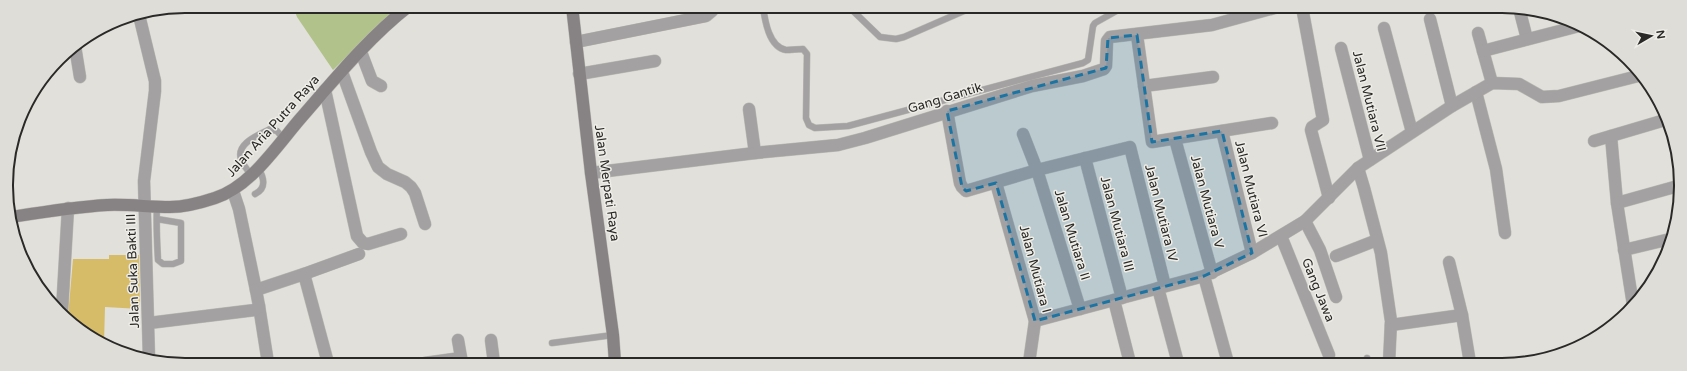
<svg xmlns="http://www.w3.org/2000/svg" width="1687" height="371" font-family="'Varela Round',sans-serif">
<rect width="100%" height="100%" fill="#e2e0da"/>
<!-- green -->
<polygon fill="#b1c28b" points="293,6 399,6 333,70 297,17"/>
<!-- building -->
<polygon fill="#d6bc69" points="109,255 139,255 140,309 105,307 104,344 96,341 68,317 73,259 109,259"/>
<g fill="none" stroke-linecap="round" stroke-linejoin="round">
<!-- lane casing -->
<g stroke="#bdbbb6" stroke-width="7">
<g id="lane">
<path d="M763,7C765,21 769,47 786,50C791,50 798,49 803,49L807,54L806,118L809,125L815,128L848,126L1083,63L1088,60L1093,26L1095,23L1120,9L1121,7"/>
<polyline points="849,7 880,37 896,39 904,37 973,7"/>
<path d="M251,175C248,170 242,164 241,159C236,143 259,135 270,129L277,131L283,138"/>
<path d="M255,194C267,188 264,178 258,167"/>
<path d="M157,219L181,223V261L173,264H163L158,260C157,242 156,224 157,206"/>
<polyline points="552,343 613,335"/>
<polyline points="1366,363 1367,358"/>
</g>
</g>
<!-- street casing -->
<g stroke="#bdbbb6" stroke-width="13">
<g id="street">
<polyline points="1302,7 1323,120 1312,127 1311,130 1329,198"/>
<polyline points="1519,8 1527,39"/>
<polyline points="139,15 155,81 155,91 144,181 149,359"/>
<polyline points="1430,19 1452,106"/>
<polyline points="1384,28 1412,132"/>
<polyline points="1478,33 1492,83"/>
<polyline points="1137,35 1152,142 1272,123"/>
<polyline points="576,42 706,16 712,11 712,7"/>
<polyline points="75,46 80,77"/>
<polyline points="1341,48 1370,160"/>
<polyline points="1483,51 1579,26"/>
<polyline points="361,52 372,81 381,86"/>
<polyline points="342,72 371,152 378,167 387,174 405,182 411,187 415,193 425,224"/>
<polyline points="579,74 655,61"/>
<polyline points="1144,86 1213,77"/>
<polyline points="325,90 357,236 363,243 368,244 401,234"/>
<polyline points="1476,92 1496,169 1505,233"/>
<polyline points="749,109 755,153"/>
<polyline points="947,111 960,183 962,187 966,191 1037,170 1130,147 1165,286"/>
<polyline points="1222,131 1252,253"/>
<polyline points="1023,134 1037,170 1080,309"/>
<polyline points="1611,136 1617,203 1633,305"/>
<polyline points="1175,139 1212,273"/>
<polyline points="1594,141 1665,120"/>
<polyline points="1085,158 1122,298"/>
<polyline points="1358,168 1364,188 1381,253 1391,321 1389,363"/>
<polyline points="591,173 755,153 838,145 865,138 1032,86 1083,76 1104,69 1106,66 1107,41 1110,37 1212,25 1278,7"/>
<polyline points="996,183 1035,321 1029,363"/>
<polyline points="233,191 239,209 256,290"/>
<polyline points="1617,203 1678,186"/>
<polyline points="1305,221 1320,250 1336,297"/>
<polyline points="1281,236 1329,355"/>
<polyline points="1624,250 1670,239"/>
<polyline points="1336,256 1377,240"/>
<polyline points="1449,262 1462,315 1470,363"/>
<polyline points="304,274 328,363"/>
<polyline points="1204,276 1228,363"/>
<polyline points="1158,288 1178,363"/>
<polyline points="1114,300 1130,363"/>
<polyline points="259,306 268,363"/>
<polyline points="62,311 68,208"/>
<polyline points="1035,321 1204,276 1252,253 1305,221 1358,168 1452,106 1492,83 1519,84 1542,97 1559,96 1642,75"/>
<polyline points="149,323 255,310 259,306 256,290 304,274 359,254"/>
<polyline points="1391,325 1462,315"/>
<polyline points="458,340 462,363"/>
<polyline points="491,340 494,363"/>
<polyline points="425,363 461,358"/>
</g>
</g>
<!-- secondary casing -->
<g stroke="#bdbbb6" stroke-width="13">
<g id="secondary">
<polyline points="572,6 591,173 613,335 615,363"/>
<path d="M11,217C43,212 74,207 107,205C128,204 149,207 170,207C186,207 200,203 215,198C250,187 276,147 300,119C334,80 368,38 409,6"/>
</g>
</g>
<!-- lane -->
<use href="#lane" stroke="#a4a1a2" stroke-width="6"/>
<!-- street -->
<use href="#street" stroke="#a4a1a2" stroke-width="12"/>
<!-- secondary -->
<use href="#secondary" stroke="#878384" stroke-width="12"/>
</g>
<!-- marked area -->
<path fill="#1c74a3" fill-opacity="0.2" stroke="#1c74a3" stroke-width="3" stroke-dasharray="8 5" stroke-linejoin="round" d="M1137,35L1152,142L1222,131L1252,253L1204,276L1035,321L996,183L966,191L962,187L947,111L1106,68L1108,38Z"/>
<g text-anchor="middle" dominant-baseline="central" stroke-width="3" stroke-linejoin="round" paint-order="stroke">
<!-- street labels -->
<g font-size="13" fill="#2a2927" stroke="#efede7">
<text transform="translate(945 98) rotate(-17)">Gang Gantik</text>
<text transform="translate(1369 101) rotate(76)">Jalan Mutiara VII</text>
<text transform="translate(273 126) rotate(-48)">Jalan Aria Putra Raya</text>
<text transform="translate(607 183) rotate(82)">Jalan Merpati Raya</text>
<text transform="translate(1251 189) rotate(76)">Jalan Mutiara VI</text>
<text transform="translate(1207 202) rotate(75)">Jalan Mutiara V</text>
<text transform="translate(1161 213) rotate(76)">Jalan Mutiara IV</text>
<text transform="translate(1117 224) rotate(75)">Jalan Mutiara III</text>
<text transform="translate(1072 235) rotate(73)">Jalan Mutiara II</text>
<text transform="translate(1035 269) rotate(75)">Jalan Mutiara I</text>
<text transform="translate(133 271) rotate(-92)">Jalan Suka Bakti III</text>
<text transform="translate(1318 290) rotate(68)">Gang Jawa</text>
</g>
</g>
<!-- crop -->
<path d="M0 0H1687V371H0ZM185 13H1502A172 172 0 0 1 1674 185V186A172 172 0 0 1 1502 358H185A172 172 0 0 1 13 186V185A172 172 0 0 1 185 13Z" fill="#dfddd8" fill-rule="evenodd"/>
<path fill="none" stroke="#2a2927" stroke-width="2" d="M185 13H1502A172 172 0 0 1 1674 185V186A172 172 0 0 1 1502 358H185A172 172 0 0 1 13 186V185A172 172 0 0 1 185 13Z"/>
<!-- north arrow -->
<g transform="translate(1651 36) rotate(81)" stroke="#efede7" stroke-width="3" paint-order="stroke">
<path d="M0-3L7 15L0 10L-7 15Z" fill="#2a2927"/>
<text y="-6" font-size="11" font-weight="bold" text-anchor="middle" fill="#2a2927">N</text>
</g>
</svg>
